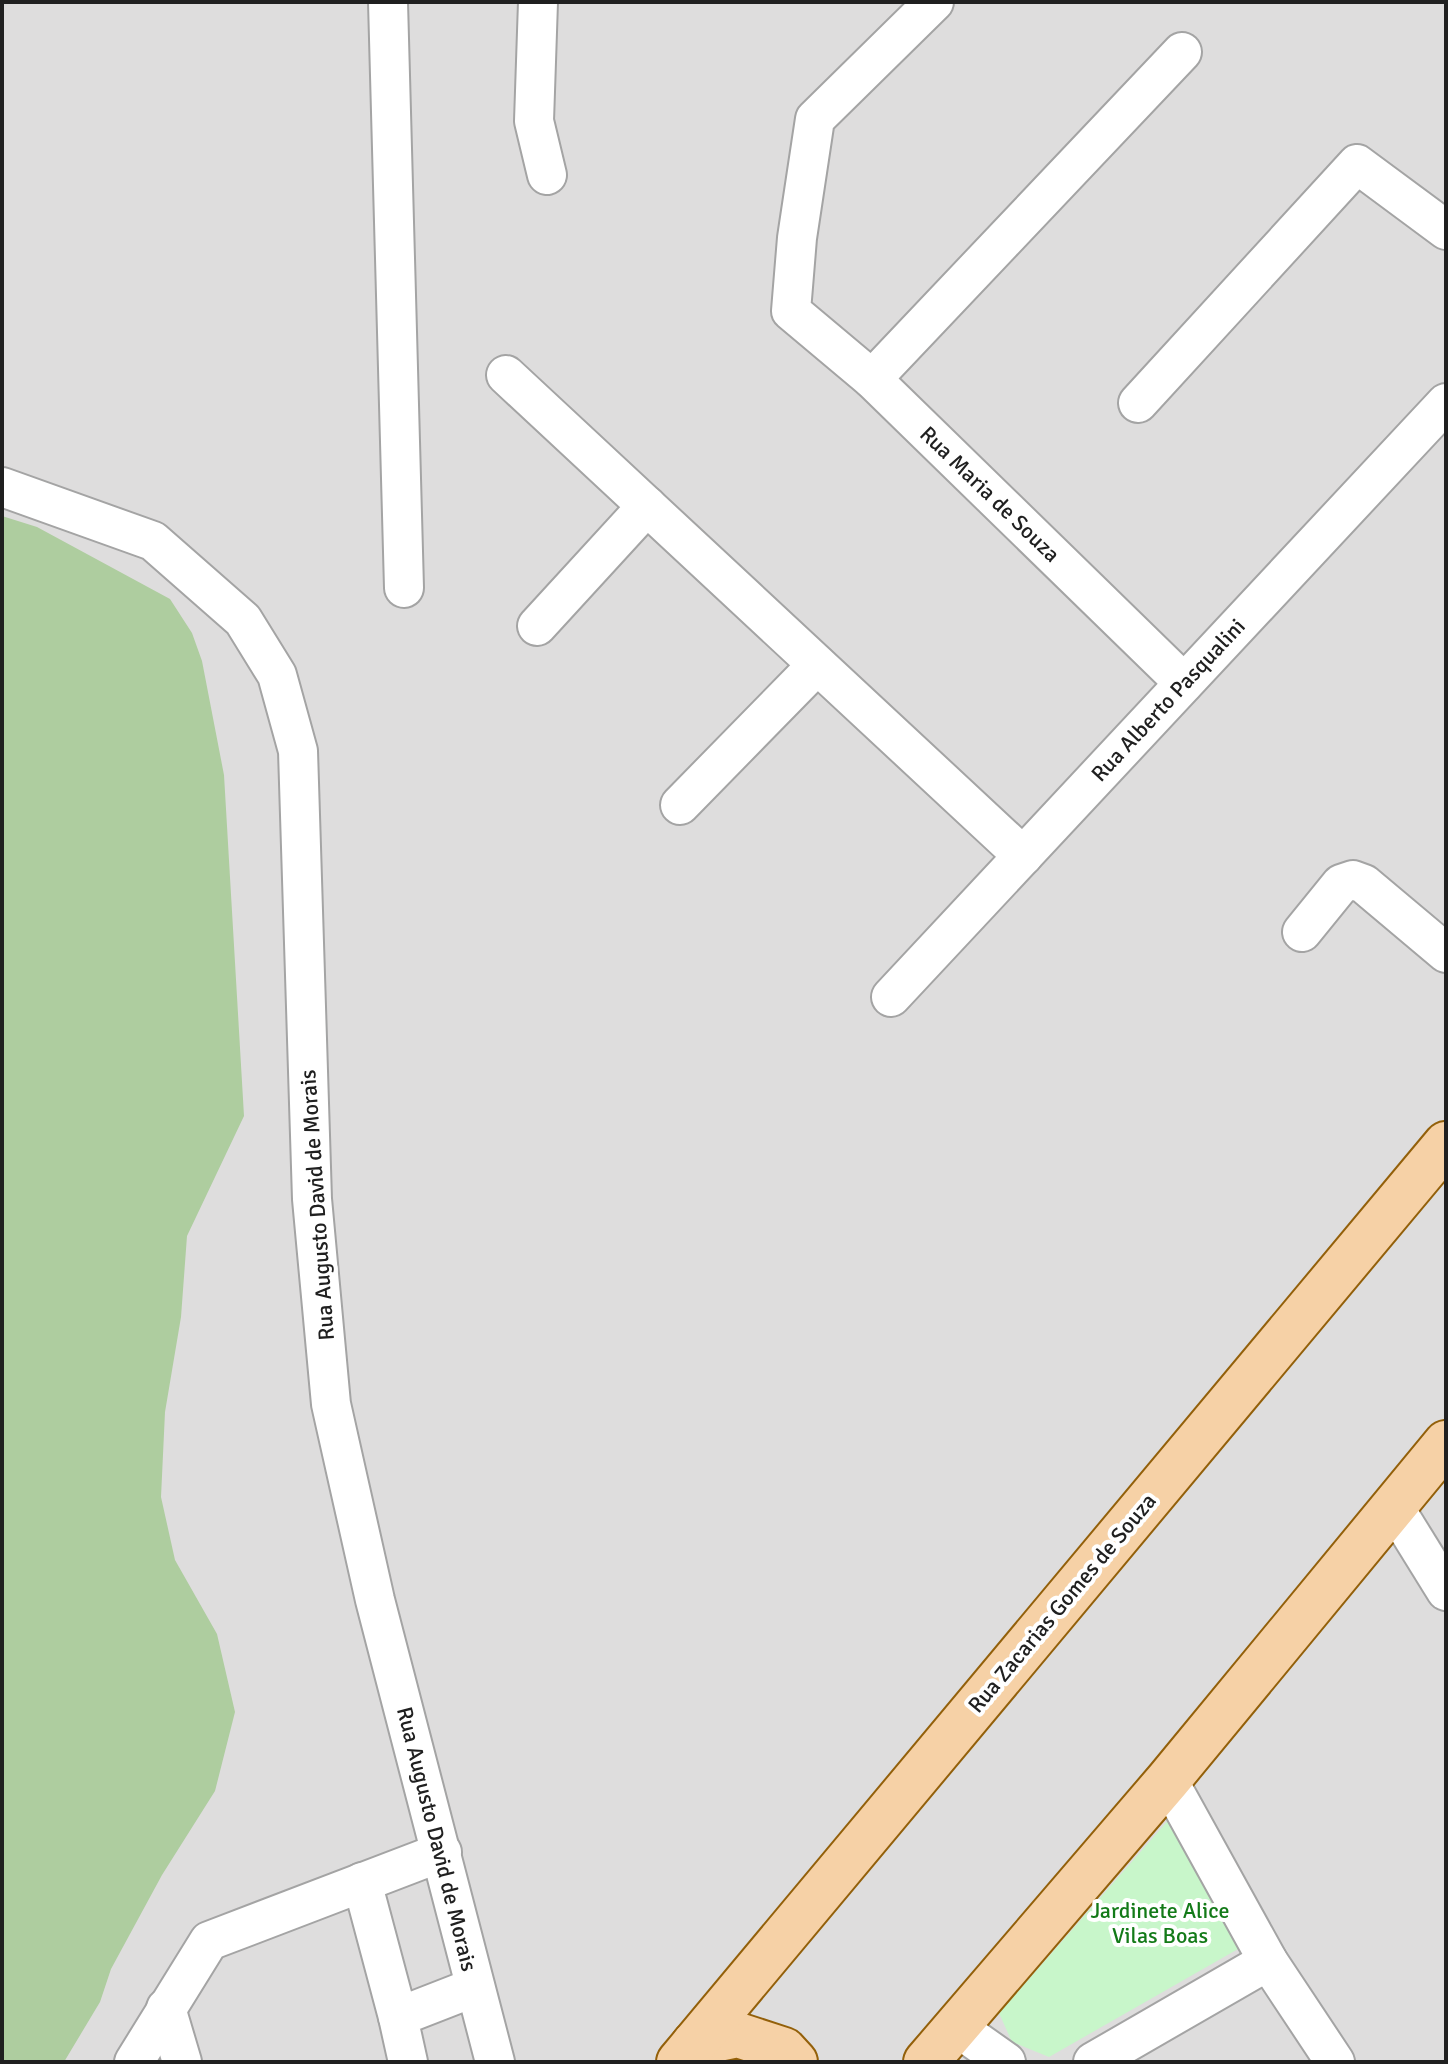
<svg xmlns="http://www.w3.org/2000/svg" width="1448" height="2064" font-family="Signika,sans-serif">
<rect width="100%" height="100%" fill="#f0ede8"/>
<!-- residential -->
<rect fill="#dedddd" x="2" y="2" width="1444" height="2060"/>
<!-- forest -->
<polygon fill="#aecd9f" points="2,516 37,527 170,599 192,633 202,661 224,775 244,1116 187,1236 181,1317 165,1412 161,1497 175,1560 217,1634 235,1712 215,1791 162,1875 111,1969 100,2002 64,2062 2,2062"/>
<!-- park -->
<polygon fill="#c8f6ca" points="1171,1817 1245,1945 1049,2057 1012,2042 999,2013"/>
<g fill="none" stroke-linecap="round" stroke-linejoin="round">
<!-- minor casing -->
<g stroke="#a4a4a4" stroke-width="42">
<g id="minor">
<polyline points="388,2 404,588"/>
<polyline points="538,2 534,121 547,175"/>
<polyline points="934,2 815,119 797,238 791,311 872,379 1184,683"/>
<polyline points="506,375 1023,856"/>
<polyline points="872,379 1182,52"/>
<polyline points="1138,403 1357,164 1446,230"/>
<polyline points="2,487 153,541 243,620 277,675 298,751 312,1199 331,1404 375,1600 495,2062"/>
<polyline points="537,626 647,506"/>
<polyline points="680,805 817,665"/>
<polyline points="1302,932 1341,884 1353,880 1364,884 1446,953"/>
<polyline points="891,997 1446,403"/>
<polyline points="1394,1507 1446,1591"/>
<polyline points="1168,1780 1268,1961 1335,2062"/>
<polyline points="362,1882 398,2017"/>
<polyline points="166,2008 182,2062"/>
<polyline points="955,2026 1006,2062"/>
<polyline points="134,2062 209,1941 442,1852"/>
<polyline points="408,2062 398,2017 475,1987"/>
<polyline points="1093,2062 1268,1961"/>
</g>
</g>
<!-- major casing -->
<g stroke="#93600a" stroke-width="48">
<g id="major">
<polyline points="694,2044 738,2035 784,2050 795,2062"/>
<polyline points="679,2062 1446,1144"/>
<polyline points="926,2062 1168,1780 1446,1443"/>
</g>
</g>
<!-- minor -->
<use href="#minor" stroke="#fff" stroke-width="38"/>
<!-- major -->
<use href="#major" stroke="#f6d1a6" stroke-width="44"/>
</g>
<g text-anchor="middle" dominant-baseline="central" stroke-width="8" stroke-linejoin="round" paint-order="stroke">
<!-- street labels -->
<g font-size="22" fill="#202020" stroke="#fff">
<text transform="translate(990 494) rotate(44)">Rua Maria de Souza</text>
<text transform="translate(1168 700) rotate(-47)">Rua Alberto Pasqualini</text>
<text transform="translate(317 1205) rotate(-94)">Rua Augusto David de Morais</text>
<text transform="translate(1062 1603) rotate(-50)">Rua Zacarias Gomes de Souza</text>
<text transform="translate(437 1839) rotate(76)">Rua Augusto David de Morais</text>
</g>
<!-- park labels -->
<g font-size="22" fill="#137a18" stroke="#fff">
<text x="1160" y="1910">Jardinete Alice<tspan x="1160" dy="25">Vilas Boas</tspan></text>
</g>
</g>
<!-- border -->
<rect width="1448" height="2064" fill="none" stroke="#202020" stroke-width="8"/>
</svg>
